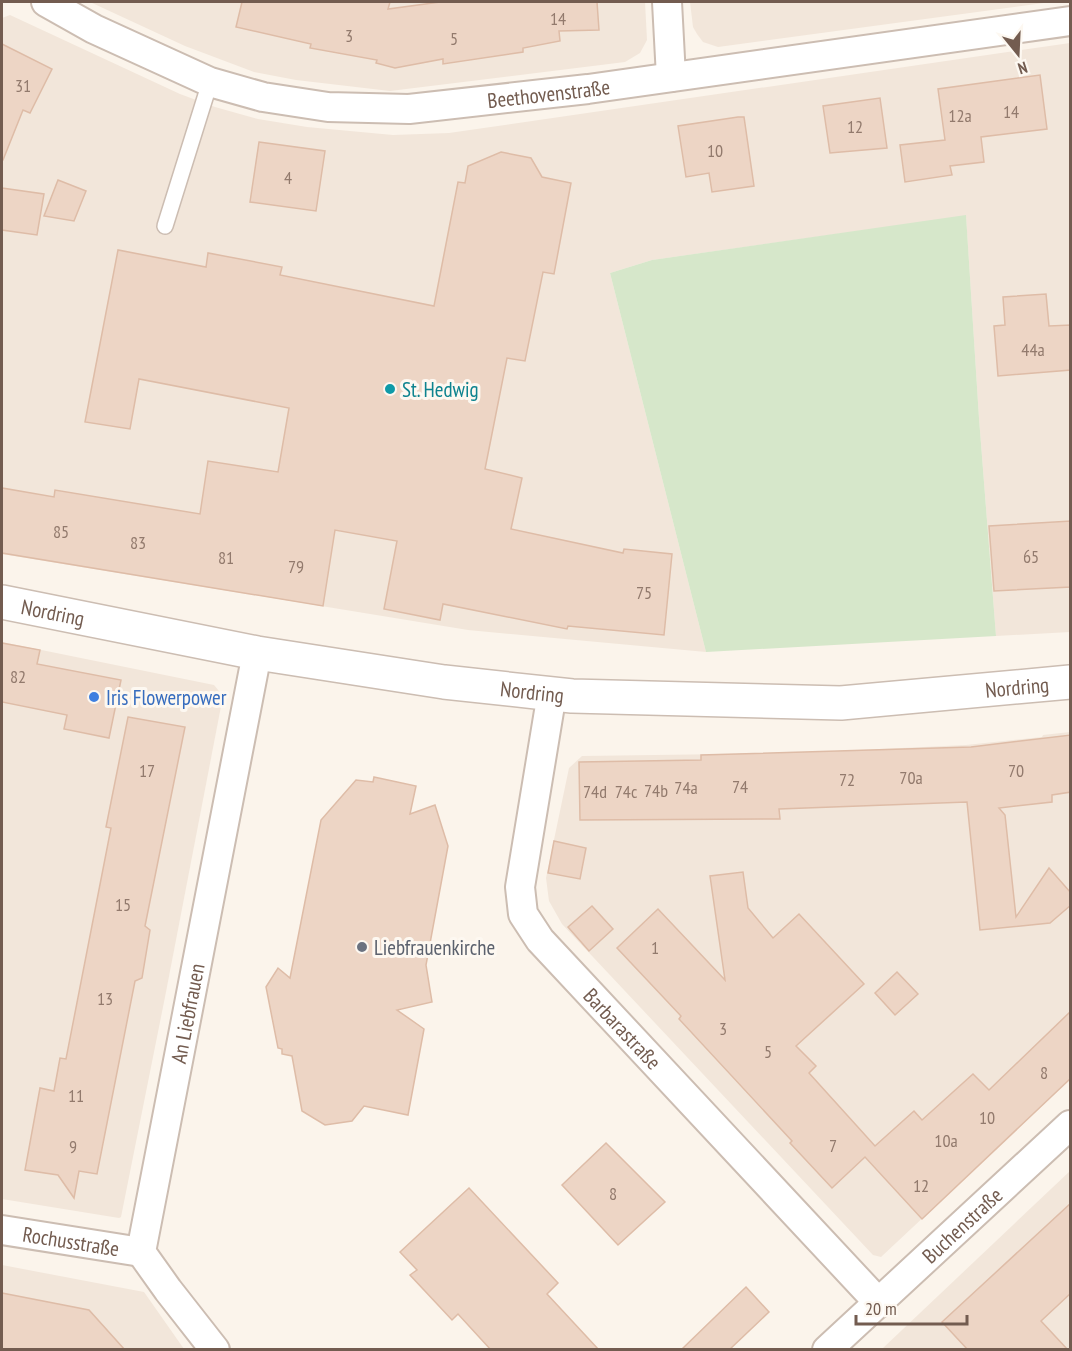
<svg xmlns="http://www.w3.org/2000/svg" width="1072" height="1351" font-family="'PT Sans Narrow',sans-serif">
<rect width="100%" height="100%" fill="#fbf4eb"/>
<!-- residential -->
<g fill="#f2e6da">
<polygon points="90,2 645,2 647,40 640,53 625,62 390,91 296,80 254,72 185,46"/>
<polygon points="690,2 1051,2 718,47 703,42 697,34 693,27"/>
<polygon points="10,15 180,94 215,107 258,119 307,127 393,135 449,133 1070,43 1070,632 996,636 979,418 966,216 652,260 610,273 706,652 468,630 2,554 2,18"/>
<polygon points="2,642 214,685 223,696 165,997 121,1217 119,1218 2,1199"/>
<polygon points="1070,732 1070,1080 881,1257 873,1255 562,924 549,901 546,878 569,768 582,756 795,753 966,745 1042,737 1043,735"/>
<polygon points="1070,1171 1070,1349 882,1350 883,1348"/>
<polygon points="2,1265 144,1292 184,1349 2,1349"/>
</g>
<!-- green -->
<polygon fill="#d6e7ca" points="966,215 979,418 996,636 706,652 610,273 652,260"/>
<!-- building -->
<g fill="#edd5c5" stroke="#debca7" stroke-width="1.5">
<polygon points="242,2 390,2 388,9 440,2 597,2 599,30 559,31 560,41 523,48 523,52 443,64 443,59 395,68 376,63 377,60 310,48 311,44 236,27"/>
<polygon points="2,44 52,69 30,113 23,110 3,160 2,160"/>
<polygon points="1040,75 1047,129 981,137 984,162 950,166 952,175 905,182 900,145 945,140 938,89"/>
<polygon points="880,98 887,148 830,153 823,106"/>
<polygon points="738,117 744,117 754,186 712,192 709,173 686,177 678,126"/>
<polygon points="259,142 325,151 316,211 250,202"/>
<polygon points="501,152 531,158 542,177 571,183 554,274 543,272 525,361 507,358 485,469 522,478 511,529 623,553 624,549 672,554 664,635 568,626 567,629 443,604 440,620 384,609 397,541 335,530 323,606 2,553 2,488 54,497 55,490 200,514 208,461 278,472 289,408 139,379 130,429 85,422 118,250 206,267 208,253 282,267 280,275 434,306 458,182 465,183 468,166"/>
<polygon points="58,180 86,191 74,221 44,216"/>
<polygon points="2,188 44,194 37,235 2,230"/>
<polygon points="1046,294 1049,326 1071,325 1071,370 998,376 994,326 1005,325 1003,297"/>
<polygon points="1071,521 1071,587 994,591 989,526"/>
<polygon points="2,643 40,650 37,664 121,680 109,738 64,729 67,715 2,702"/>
<polygon points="128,717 185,727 145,926 150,930 142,978 135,981 97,1174 79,1171 74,1198 58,1175 25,1170 40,1088 54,1091 60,1058 66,1059 111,828 106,827"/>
<polygon points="1071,735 1071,792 1052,795 1052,802 999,808 1005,815 1016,917 1049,868 1071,893 1071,905 1050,923 980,930 967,802 779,809 780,819 580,820 579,762 701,760 701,755 971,747"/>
<polygon points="374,777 416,786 410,814 435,805 448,846 426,965 432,1002 397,1010 424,1029 408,1115 364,1106 352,1121 325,1125 302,1111 292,1056 282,1054 282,1049 278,1048 266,987 278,968 290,978 321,820 356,780 373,782"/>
<polygon points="554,841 586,848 580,879 548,873"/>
<polygon points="743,872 748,908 773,938 799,914 864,984 796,1046 816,1066 809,1073 875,1146 914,1111 922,1120 973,1074 989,1090 1071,1011 1071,1078 922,1219 865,1157 832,1188 790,1143 792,1141 679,1019 681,1016 617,948 658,909 725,980 710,876"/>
<polygon points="592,906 613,929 589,951 568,927"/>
<polygon points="897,972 918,994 895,1015 875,993"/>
<polygon points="606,1143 665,1202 618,1245 562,1185"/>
<polygon points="469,1188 558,1283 547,1294 599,1350 491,1350 458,1314 452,1320 410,1275 417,1270 400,1252"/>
<polygon points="1071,1203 1071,1293 1041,1321 1068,1350 968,1350 942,1322"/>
<polygon points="746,1287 769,1312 729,1350 681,1350"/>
<polygon points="2,1293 89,1310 125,1350 2,1350"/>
</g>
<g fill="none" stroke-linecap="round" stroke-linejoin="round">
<!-- service casing -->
<g stroke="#ccbdb2" stroke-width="18">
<polyline id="service" points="165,226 210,82"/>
</g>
<!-- minor casing -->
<g stroke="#ccbdb2" stroke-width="32">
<g id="minor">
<path id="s1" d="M46,2L94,29L210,82L263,97L328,107L409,109L588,89L1070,21"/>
<polyline points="667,2 671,77"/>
<path id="s2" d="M552,693L520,887L523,914L540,940L879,1303"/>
<path id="s3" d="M2,1230L141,1252"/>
<path id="s4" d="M215,1350L168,1290L141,1252L257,653"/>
<path id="s5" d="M827,1350L1070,1125"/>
</g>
</g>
<!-- tertiary casing -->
<g stroke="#ccbdb2" stroke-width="36">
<g id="tertiary">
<path id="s6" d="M2,602L257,653L444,682L572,696L841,703L1070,682"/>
</g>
</g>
<!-- service -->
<use href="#service" stroke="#fff" stroke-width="15"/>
<!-- minor -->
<use href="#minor" stroke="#fff" stroke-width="28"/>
<!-- tertiary -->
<use href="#tertiary" stroke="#fff" stroke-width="33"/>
</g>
<!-- markers -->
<circle fill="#0f9aa8" stroke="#fdf8f1" stroke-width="2" cx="390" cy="389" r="6"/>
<circle fill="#3f7fe0" stroke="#fdf8f1" stroke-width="2" cx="94" cy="697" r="6"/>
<circle fill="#6b7280" stroke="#fdf8f1" stroke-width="2" cx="362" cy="947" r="6"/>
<g text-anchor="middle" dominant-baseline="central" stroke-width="6" stroke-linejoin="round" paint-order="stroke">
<!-- number labels -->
<g font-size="18" fill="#927a6d">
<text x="558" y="18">14</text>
<text x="349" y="35">3</text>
<text x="454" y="38">5</text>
<text x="23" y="85">31</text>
<text x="1011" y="111">14</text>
<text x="960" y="115">12a</text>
<text x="855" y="126">12</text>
<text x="715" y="150">10</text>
<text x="288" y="177">4</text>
<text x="1033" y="349">44a</text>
<text x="61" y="531">85</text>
<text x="138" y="542">83</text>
<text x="1031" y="556">65</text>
<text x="226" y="557">81</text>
<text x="296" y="566">79</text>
<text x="644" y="592">75</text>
<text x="18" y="676">82</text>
<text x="147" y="770">17</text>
<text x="1016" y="770">70</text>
<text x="911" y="777">70a</text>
<text x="847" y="779">72</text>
<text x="740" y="786">74</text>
<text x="686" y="787">74a</text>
<text x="656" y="790">74b</text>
<text x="595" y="791">74d</text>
<text x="626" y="791">74c</text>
<text x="123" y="904">15</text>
<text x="655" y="947">1</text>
<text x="105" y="998">13</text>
<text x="723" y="1028">3</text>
<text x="768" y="1051">5</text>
<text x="1044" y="1072">8</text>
<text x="76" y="1095">11</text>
<text x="987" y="1117">10</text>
<text x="946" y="1140">10a</text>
<text x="833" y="1145">7</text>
<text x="73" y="1146">9</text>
<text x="921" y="1185">12</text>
<text x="613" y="1193">8</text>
</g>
<!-- street labels -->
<g font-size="21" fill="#735c50" stroke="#fdf8f1">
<text stroke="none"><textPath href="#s1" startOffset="525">Beethovenstraße</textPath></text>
<text stroke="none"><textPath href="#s6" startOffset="52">Nordring</textPath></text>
<text stroke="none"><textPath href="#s6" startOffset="1024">Nordring</textPath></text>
<text stroke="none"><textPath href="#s6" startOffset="538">Nordring</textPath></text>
<text stroke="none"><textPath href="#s4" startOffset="366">An Liebfrauen</textPath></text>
<text stroke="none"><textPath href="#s2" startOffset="376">Barbarastraße</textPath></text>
<text stroke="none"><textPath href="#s5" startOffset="184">Buchenstraße</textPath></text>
<text stroke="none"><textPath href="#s3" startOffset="70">Rochusstraße</textPath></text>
</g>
<!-- culture labels -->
<g font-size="21" fill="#0d838f" stroke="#fdf8f1" text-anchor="start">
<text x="402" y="389">St. Hedwig</text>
</g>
<!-- shop labels -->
<g font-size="21" fill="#366cbe" stroke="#fdf8f1" text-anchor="start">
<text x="106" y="697">Iris Flowerpower</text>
</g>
<!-- worship labels -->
<g font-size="21" fill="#5b616d" stroke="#fdf8f1" text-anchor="start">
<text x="374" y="947">Liebfrauenkirche</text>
</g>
</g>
<!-- border -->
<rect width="1072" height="1351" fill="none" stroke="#735c50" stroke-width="6"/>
<!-- north arrow -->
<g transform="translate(1018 54) rotate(162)" stroke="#fdf8f1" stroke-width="4.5" paint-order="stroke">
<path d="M0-4.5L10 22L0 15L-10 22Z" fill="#735c50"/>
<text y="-9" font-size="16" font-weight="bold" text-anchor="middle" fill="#735c50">N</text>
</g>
<!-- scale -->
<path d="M856 1315v9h111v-9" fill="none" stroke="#735c50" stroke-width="3"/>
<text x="865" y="1315" font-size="18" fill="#735c50" stroke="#fdf8f1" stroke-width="4.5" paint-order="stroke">20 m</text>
</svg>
